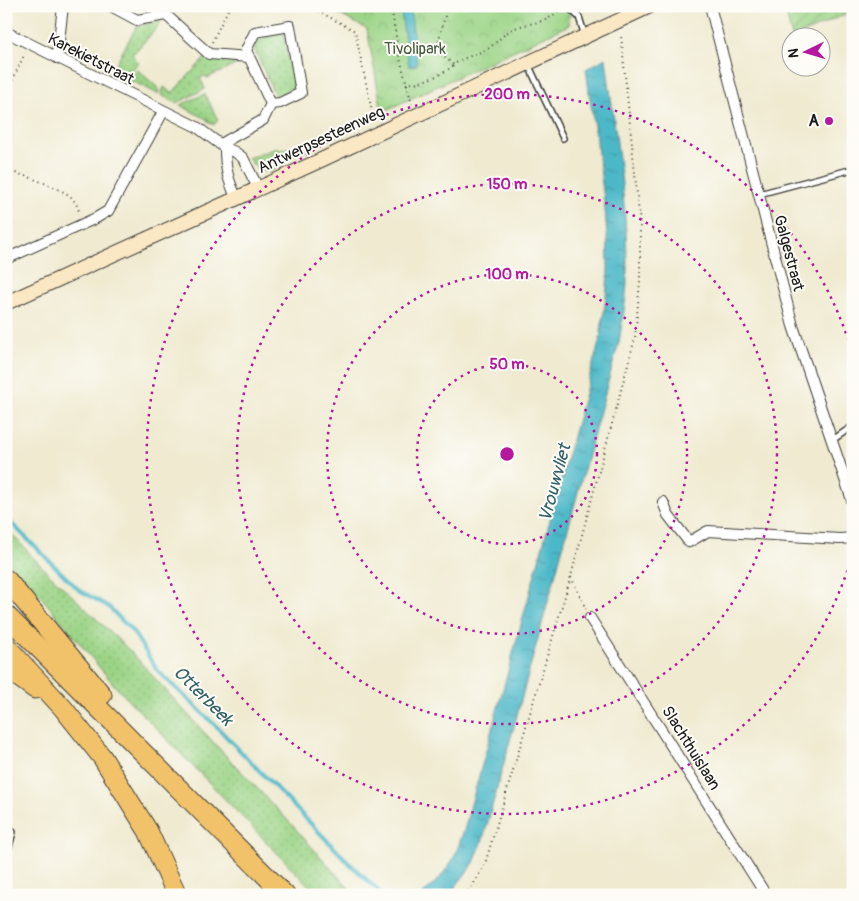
<svg xmlns="http://www.w3.org/2000/svg" width="859" height="901" font-family="Pangolin,sans-serif">
<defs>
<pattern id="grass-dots" width="8" height="8" patternUnits="userSpaceOnUse" patternTransform="scale(1.25)"><rect width="8" height="8" fill="#9bd486"/><path d="M2 2h.1M6 6h.1" fill="none" stroke="#85b573" stroke-width="1.8" stroke-linecap="round"/></pattern>
<pattern id="park-crowns" width="20" height="18" patternUnits="userSpaceOnUse" patternTransform="scale(1.25)"><rect width="20" height="18" fill="#9bd486"/><path d="M2 6a3 3 0 1 1 6 0M12 15a3 3 0 1 1 6 0" fill="none" stroke="#85b573"/></pattern>
<pattern id="garden-furrows" width="10" height="10" patternUnits="userSpaceOnUse" patternTransform="scale(1.25)"><rect width="10" height="10" fill="#9bd486"/><path d="M-1 1l2-2M0 10L10 0M9 11l2-2" fill="none" stroke="#85b573"/></pattern>
<pattern id="water-ripples" width="26" height="14" patternUnits="userSpaceOnUse" patternTransform="scale(1.25)"><rect width="26" height="14" fill="#4cb8c8"/><path d="M2 4q2-2 4 0t4 0M15 11q2-2 4 0t4 0" fill="none" stroke="#3e95a2"/></pattern>
</defs>
<rect width="100%" height="100%" fill="#fdfcf7"/>
<filter id="ink" filterUnits="userSpaceOnUse"><feTurbulence type="fractalNoise" baseFrequency=".02" numOctaves="2"/><feDisplacementMap in="SourceGraphic" scale="10" xChannelSelector="R" yChannelSelector="G"/><feConvolveMatrix kernelMatrix="1 2 1 2 8 2 1 2 1" color-interpolation-filters="sRGB"/></filter>
<filter id="wash" filterUnits="userSpaceOnUse"><feTurbulence type="fractalNoise" baseFrequency=".0096" numOctaves="4" result="noise"/><feDisplacementMap in="SourceGraphic" scale="20" xChannelSelector="R" yChannelSelector="G"/><feGaussianBlur stdDeviation="1.12" result="paint"/><feColorMatrix in="noise" values="0 0 0 0 0 0 0 0 0 0 0 0 0 0 0 0 0 1.4 0 .05"/><feComposite in="paint" operator="in"/></filter>
<g filter="url(#wash)">
<rect width="100%" height="100%" fill="#efead0"/>
<!-- grass -->
<g fill="url(#grass-dots)" stroke="#5c7851">
<polygon points="161,20 157,28 132,55 139,62 125,77 112,71 136,27"/>
<polygon points="284,33 294,87 293,89 278,97 275,96 254,48 259,38"/>
<polygon points="205,58 242,62 207,78 205,76 200,78 205,89 177,103 161,95 164,87 172,93"/>
<polygon points="137,69 159,89 158,94 128,79"/>
<polygon points="205,94 218,120 214,125 208,122 208,120 180,105"/>
<path d="M308,148L288,158L286,155L273,161L276,169C262,174 256,170 248,158L274,149Z"/>
<polygon points="6,528 44,569 131,652 213,742 293,826 355,895 318,895 115,686 42,598 6,561"/>
</g>
<!-- park -->
<polygon fill="url(#park-crowns)" stroke="#5c7851" points="323,6 570,6 569,25 382,112 367,29"/>
<!-- garden -->
<polygon fill="url(#garden-furrows)" stroke="#5c7851" points="784,6 853,6 853,11 795,37 792,37"/>
<!-- water -->
<g fill="url(#water-ripples)" stroke="#346a72">
<polygon points="400,6 410,6 417,65 409,67"/>
<path d="M606,58C614,127 627,197 627,267C628,292 623,317 619,342L484,836L474,863L449,895H422L440,878L454,858L464,830L600,339C603,315 608,291 608,266C608,202 594,133 586,69Z"/>
</g>
<g fill="none" stroke-linecap="round" stroke-linejoin="round">
<!-- stream -->
<polyline stroke="#4cb8c8" stroke-width="4" points="6,518 79,590 109,607 133,632 158,671 214,724 349,863 383,895"/>
</g>
</g>
<g filter="url(#ink)">
<g fill="none" stroke-linecap="round" stroke-linejoin="round">
<!-- lane casing -->
<g stroke="#3c3b37" stroke-width="8">
<g id="lane">
<polyline points="567,6 579,17 585,36"/>
<polyline points="528,64 563,138"/>
<polyline points="759,194 853,169"/>
<polyline points="831,441 853,426"/>
<polyline points="6,827 13,832 6,858"/>
</g>
</g>
<!-- street casing -->
<g stroke="#3c3b37" stroke-width="12">
<g id="street">
<polyline points="111,6 137,20 166,15 209,54 249,57"/>
<polyline points="710,6 793,326 853,503"/>
<polyline points="6,32 197,127 225,148 235,152 243,158 258,188"/>
<polyline points="57,58 63,6"/>
<polyline points="221,144 263,120 271,104 246,50 255,32 290,26 301,93 280,103 271,104"/>
<path d="M225,148C225,168 228,180 237,199"/>
<polyline points="6,259 96,218 108,211 163,112"/>
<polyline points="663,502 668,515 689,542 708,531 840,539 853,538"/>
<polyline points="590,618 766,895"/>
</g>
</g>
<!-- secondary casing -->
<g stroke="#3c3b37" stroke-width="16">
<polyline id="secondary" points="6,303 319,161 650,6"/>
</g>
<!-- highway casing -->
<g stroke="#3c3b37" stroke-width="21">
<g id="highway">
<polyline points="6,579 102,695"/>
<polyline points="6,615 285,895"/>
<polyline points="6,646 63,708 102,757 148,831 177,895"/>
<polyline points="6,668 35,689"/>
</g>
</g>
<!-- path -->
<g stroke="#3c3b37" stroke-width="2" stroke-dasharray="1 4" stroke-linecap="butt">
<polyline points="309,6 355,31 374,121"/>
<polyline points="391,6 399,55 412,104"/>
<path d="M445,6C448,19 436,35 439,53L454,65C459,59 477,54 486,50C497,43 505,31 518,27C535,21 547,24 560,9"/>
<polyline points="212,42 230,6"/>
<polyline points="853,57 851,58 853,62"/>
<path d="M406,84C424,82 441,76 454,65"/>
<polyline points="6,94 25,53"/>
<path d="M6,171C18,172 63,189 71,197C76,202 78,208 80,214"/>
<polyline points="571,577 586,609"/>
<polyline points="465,895 473,885 485,864 571,576 635,338 640,281 640,224 621,35"/>
</g>
<!-- lane -->
<use href="#lane" stroke="#fff" stroke-width="5"/>
<!-- street -->
<use href="#street" stroke="#fff" stroke-width="10"/>
<!-- secondary -->
<use href="#secondary" stroke="#fae7c3" stroke-width="14"/>
<!-- highway -->
<use href="#highway" stroke="#f2c26a" stroke-width="19"/>
</g>
</g>
<!-- distance rings -->
<g fill="none" stroke="#b5179e" stroke-width="2.5" stroke-dasharray="2.5 5">
<circle cx="507" cy="454" r="90"/>
<circle cx="507" cy="454" r="180"/>
<circle cx="507" cy="454" r="270"/>
<path d="M852 556A360 360 0 1 1 852 352"/>
</g>
<!-- markers -->
<circle fill="#b5179e" stroke="#fdfcf7" stroke-width="2" cx="829" cy="121" r="5"/>
<g text-anchor="middle" dominant-baseline="central" stroke-width="4" stroke-linejoin="round" paint-order="stroke">
<!-- park labels -->
<g font-size="16" fill="#485c41" stroke="#fdfcf7">
<text x="415" y="49">Tivolipark</text>
</g>
<!-- street labels -->
<g font-size="16" fill="#1c1c1c" stroke="#fdfcf7">
<text transform="translate(91 59) rotate(27)">Karekietstraat</text>
<text transform="translate(321 140) rotate(-25)">Antwerpsesteenweg</text>
<text transform="translate(789 253) rotate(75)">Galgestraat</text>
<text transform="translate(691 748) rotate(58)">Slachthuislaan</text>
</g>
<!-- poi labels -->
<g font-size="16" font-weight="bold" fill="#1c1c1c" stroke="#fdfcf7" text-anchor="end">
<text x="819" y="121">A</text>
</g>
<!-- water labels -->
<g font-size="18" font-style="italic" fill="#326269" stroke="#fdfcf7">
<text transform="translate(555 483) rotate(-75)">Vrouwvliet</text>
<text transform="translate(203 696) rotate(45)">Otterbeek</text>
</g>
</g>
<circle cx="507" cy="454" r="8" fill="#b5179e" stroke="#fdfcf7" stroke-width="2.5"/>
<g font-size="15" text-anchor="middle" font-weight="bold" fill="#b5179e" stroke="#fdfcf7" stroke-width="4" stroke-linejoin="round" paint-order="stroke">
<text x="507" y="99">200 m</text>
<text x="507" y="189">150 m</text>
<text x="507" y="279">100 m</text>
<text x="507" y="369">50 m</text>
</g>
<!-- margin -->
<rect width="859" height="901" fill="none" stroke="#fdfcf7" stroke-width="25"/>
<!-- north arrow -->
<g transform="translate(806 52) rotate(265)"><circle r="24" fill="#fdfcf7" stroke="#a3a29f"/>
<path d="M0-4L9 19L0 12L-9 19Z" fill="#b5179e"/>
<text y="-8" font-size="14" font-weight="bold" text-anchor="middle" fill="#1c1c1c">N</text>
</g>
</svg>
